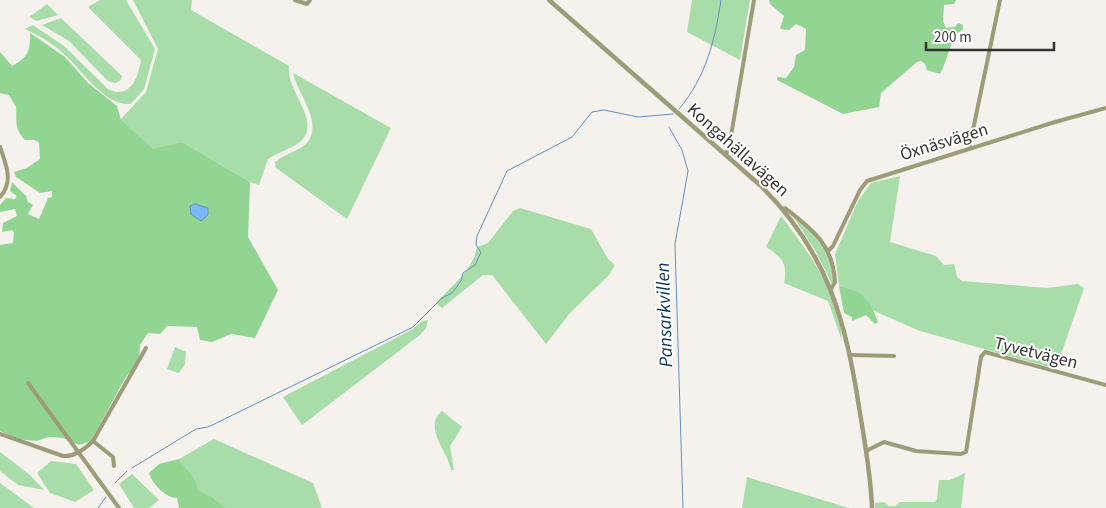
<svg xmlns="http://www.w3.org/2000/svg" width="1106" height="508" font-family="'Source Sans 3',sans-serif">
<rect width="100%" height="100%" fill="#f5f1ed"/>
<!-- green -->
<g fill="#a8dda9">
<path d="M100,0H126L155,49L144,89L131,104C105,106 84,73 67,57C56,45 40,36 25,29L33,25L64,46L108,89C131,100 138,77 141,60L88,7Z"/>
<path d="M133,0H192L191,10L289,66C285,89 321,120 302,140C293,149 278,152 268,159L259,185L250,182L182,142L153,150L120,120L146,92L158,49Z"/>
<polygon points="692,0 750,0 740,60 687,32"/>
<polygon points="47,4 58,15 37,21 29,17"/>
<polygon points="61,18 122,76 121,80 115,83 108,81 69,41 42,25"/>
<path d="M293,73L391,128L347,219L276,168L275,162C284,154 297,152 306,144C325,124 297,93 293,73Z"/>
<polygon points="900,176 890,242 936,256 944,265 954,264 957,277 962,281 1047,288 1078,284 1084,288 1056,369 920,331 874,311 858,291 839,286 835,254 858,201 871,183"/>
<path d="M520,208L591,229L608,259L615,265L609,275L570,313L546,344L492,275H483L442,308L436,303C452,285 472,272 477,247L488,243L513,211Z"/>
<polygon points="791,213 813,233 829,255 834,282 832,284 815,250"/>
<path d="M781,216C807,249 841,297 842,341L828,301L784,283C788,264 782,257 766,247Z"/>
<polygon points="428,320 426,328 420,335 302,425 283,397 413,329 422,321"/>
<polygon points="175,347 186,352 185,364 179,373 167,369"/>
<path d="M442,411L462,427L450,446L454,470H451C449,453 422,427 442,411Z"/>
<polygon points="214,439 313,483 322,508 226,508 211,496 198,490 179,459"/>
<polygon points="0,452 30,475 44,490 18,485 0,471"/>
<polygon points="51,461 76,464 94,490 75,502 50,493 37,473"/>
<polygon points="965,473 961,508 875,508 875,503 884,502 889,506 895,506 900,502 935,502 937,499 939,480 950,480"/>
<polygon points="132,474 159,500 149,508 134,508 119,484"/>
<polygon points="747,477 849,508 742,508"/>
<polygon points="0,483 34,508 0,508"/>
</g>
<!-- forest -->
<g fill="#92d593">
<path d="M769,0H956L954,4L944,5L943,21L946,28L955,27L958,23L963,25V29C950,38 948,60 940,74L927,70L925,64L921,61L917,62L881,93L879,107L843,114L777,80V77L786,78L794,67L796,55L805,50L806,29L796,24L789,30L780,29L784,16L770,4Z"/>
<path d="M30,33L65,57L88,83L117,106L121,120L153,149L182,142L250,182L248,237L278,290L255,338L231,334L212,342L200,340L197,327L167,326L160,334L148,333L140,345L139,360L124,380L91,441L79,445L63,438L49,437L36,441L17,439L0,431V245L13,243L14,232L12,230L2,232L3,223L17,216L15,209L0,212V205L6,198L15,199L17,196L10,191L12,182L26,196L28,202L33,205L28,214L39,219L48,198L52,197V191L40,193L16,177L14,172L27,168L40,159L39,143L35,140H25C14,129 17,121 16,107L9,95L0,93V52L12,66C27,58 31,51 30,33Z"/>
<polygon points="839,286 858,291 871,305 878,322 875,324 866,315 852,321 852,317 844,313"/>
<path d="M179,459C185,469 197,478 198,490L211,496L226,508H179L177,498C166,498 152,484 149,473L159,464Z"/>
</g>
<!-- water -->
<polygon fill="#7bb8f9" stroke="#6690bd" points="195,204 208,208 208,215 201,221 191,214 190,206"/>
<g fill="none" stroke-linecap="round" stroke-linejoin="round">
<!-- stream -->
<g stroke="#6690bd" stroke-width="1">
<path d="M679,109C706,77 715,40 721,0"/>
<polyline points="669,127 682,150 688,171 675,244 683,508"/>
<polyline points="132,468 196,429 208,427 413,327 442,298 452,293 461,281 463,273 475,265 481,252 476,245 477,236 507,171 572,137 592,112 604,110 638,117 673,114"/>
<polyline points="115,483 127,471"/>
<polyline points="98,508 106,497"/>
</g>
<!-- minor -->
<g stroke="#9e9c78" stroke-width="4">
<polyline points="295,0 307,4 310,0"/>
<path d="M0,147C6,164 14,182 0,197"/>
<polyline points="969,149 1000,0"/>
<polyline points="726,155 730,142 754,0"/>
<path d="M783,209L785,208C813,230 833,244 835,282L831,289"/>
<polyline points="829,250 833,246 860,190 867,181 1055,122 1106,108"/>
<polyline points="851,355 894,356"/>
<polyline points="28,383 119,508"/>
<path d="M0,434L63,456C75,457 85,449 93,441L146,348"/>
<polyline points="93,441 113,457 114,466"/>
<polyline points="866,451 884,442 916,451 961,454 966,452 981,357 985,352 1106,385"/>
</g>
<!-- tertiary -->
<path stroke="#9e9c78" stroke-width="4.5" d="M549,0L761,186C829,253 846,323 860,413C865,444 871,476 872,508"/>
</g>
<g text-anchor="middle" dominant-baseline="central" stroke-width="4" stroke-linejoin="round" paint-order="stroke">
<!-- street labels -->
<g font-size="18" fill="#353432" stroke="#fff">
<text transform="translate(944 142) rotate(-17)">Öxnäsvägen</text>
<text transform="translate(738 150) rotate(42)">Kongahällavägen</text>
<text transform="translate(1036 353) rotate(14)">Tyvetvägen</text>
</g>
<!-- water labels -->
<g font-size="19" font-style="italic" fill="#05335b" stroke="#fff">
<text transform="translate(665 315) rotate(-92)">Pansarkvillen</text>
</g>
</g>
<!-- scale -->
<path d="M926 42v8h128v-8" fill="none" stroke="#353432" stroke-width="2.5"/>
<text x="934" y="42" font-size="15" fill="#353432" stroke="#ffffff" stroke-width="4" paint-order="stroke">200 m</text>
</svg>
